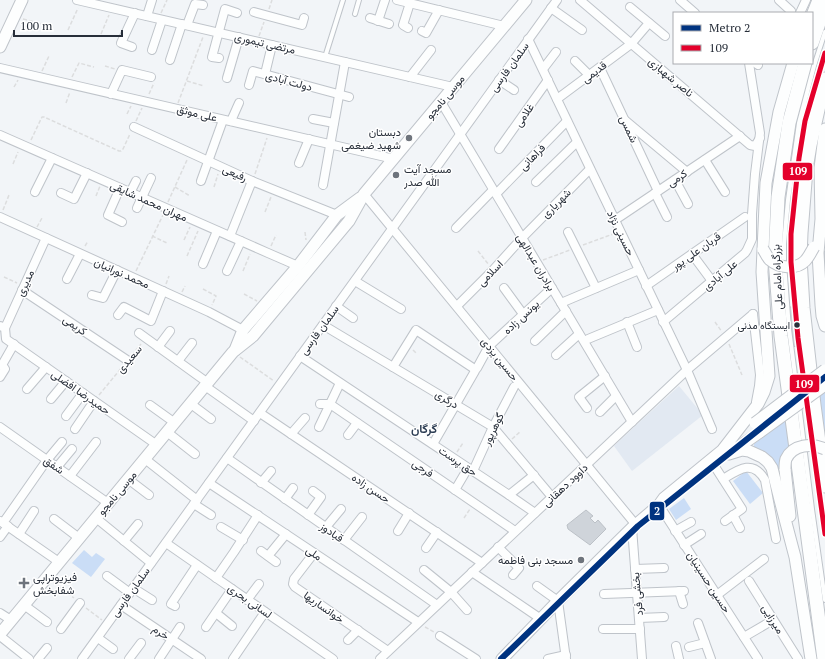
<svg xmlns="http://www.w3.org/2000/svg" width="825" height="659" font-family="'PT Serif',Vazirmatn,serif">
<rect width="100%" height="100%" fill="#f2f5f8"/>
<!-- built -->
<polygon fill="#e2e9f2" points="679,386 703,415 632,471 614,446 644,418"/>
<!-- green -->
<g fill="#caddf6">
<polygon points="825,390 825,444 819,395"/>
<path d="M786,420L789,447C781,455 780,461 779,473L754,447V444Z"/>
<polygon points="746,471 763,493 750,504 733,481"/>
<polygon points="684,498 691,509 676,520 669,509"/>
<polygon points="84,550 92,557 96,553 105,559 91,577 72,563"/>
</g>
<!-- building -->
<g fill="#cfd4da" stroke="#bcc1c7">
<polygon points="825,251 825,272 819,253"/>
<polygon points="789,307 793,307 797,346 792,347"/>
<polygon points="586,510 593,516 590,518 595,523 598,520 606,529 590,545 568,529 567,525"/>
</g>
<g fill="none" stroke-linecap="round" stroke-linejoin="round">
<!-- service casing -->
<g stroke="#bfc4ca" stroke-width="6">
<g id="service">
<polyline points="355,14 359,0"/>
<polyline points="325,57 343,0"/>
<polyline points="804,383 798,338 791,262 791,234 799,158 805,121 819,71 825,53"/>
<polyline points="797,390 789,329 784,263 784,244 788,200 799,123 814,66 825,32"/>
<polyline points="799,405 812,509 825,600"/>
<polyline points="818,483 825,534"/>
</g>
</g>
<!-- minor casing -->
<g stroke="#bfc4ca" stroke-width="10">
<g id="minor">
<polyline points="77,0 453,87"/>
<polyline points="397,0 504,26"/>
<polyline points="580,0 750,145 755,146 760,138"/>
<polyline points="680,0 695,13"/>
<polyline points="779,0 791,11"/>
<polyline points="630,7 665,36"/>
<polyline points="551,8 582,30"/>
<polyline points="254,12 302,25 304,18"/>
<polyline points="800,13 806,0"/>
<polyline points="147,16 152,0"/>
<polyline points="370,18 389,24"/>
<polyline points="378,21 385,0"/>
<polyline points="187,25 195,4 203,5"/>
<polyline points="408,28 403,25 410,3"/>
<polyline points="422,31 426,33 439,10"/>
<polyline points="528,39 687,370 712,429"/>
<polyline points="132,47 121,43 135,13"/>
<polyline points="152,50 162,20"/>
<polyline points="219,58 212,57 225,9 237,13"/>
<polyline points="170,60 182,24"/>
<polyline points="575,61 589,75"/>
<polyline points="755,63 758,65"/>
<polyline points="0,68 394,159"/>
<polyline points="600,68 658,191"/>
<polyline points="543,69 556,52"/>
<polyline points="265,74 272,45"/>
<polyline points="410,77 431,50"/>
<polyline points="227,78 239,37"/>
<polyline points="499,80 514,90"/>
<polyline points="249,85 253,71 349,97"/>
<polyline points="111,94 122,70 151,77"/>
<polyline points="557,99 631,44 649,23"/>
<polyline points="441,102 632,422"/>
<polyline points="313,119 334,123"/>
<polyline points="231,121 239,103"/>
<polyline points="626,121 687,172"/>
<polyline points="134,127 252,181 337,215"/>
<polyline points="0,135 268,253 298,266"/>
<polyline points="499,149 548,80"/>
<polyline points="705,160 725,192"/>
<polyline points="299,163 309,139"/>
<polyline points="675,180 688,204"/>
<polyline points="201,181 223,120"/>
<polyline points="536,182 577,142"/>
<polyline points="323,185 345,62"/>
<polyline points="120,188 108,215 122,222"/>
<polyline points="35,192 52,158"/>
<polyline points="61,193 74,199 87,173"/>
<polyline points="130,193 136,181"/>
<polyline points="655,193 667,217"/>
<polyline points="364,194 636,525"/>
<polyline points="496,194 567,121"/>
<polyline points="137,208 151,178"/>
<polyline points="0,217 209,312 243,330"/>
<polyline points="615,220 740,136"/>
<polyline points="456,228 493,190"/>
<polyline points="568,232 596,288"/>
<polyline points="230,236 252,181"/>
<polyline points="692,254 712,281"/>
<polyline points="203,264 217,231"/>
<polyline points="227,271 241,241"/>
<polyline points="67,279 80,254"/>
<polyline points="355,281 401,309"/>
<polyline points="646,286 745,217"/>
<polyline points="504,288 523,314"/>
<polyline points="22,290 127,360"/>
<polyline points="92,295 103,298 117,270"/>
<polyline points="561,303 639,270"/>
<polyline points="336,306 353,318"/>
<polyline points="457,306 493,270 522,238 590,169"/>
<polyline points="753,314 760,375 759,386 756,402"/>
<polyline points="118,315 124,307 151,321 163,291"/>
<polyline points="627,322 637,347"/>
<polyline points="663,322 745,253 747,250 752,239 752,214 755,174 760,133 749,63"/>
<polyline points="323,325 493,427 552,497"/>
<polyline points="0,326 5,328 6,339 157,445"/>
<polyline points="5,328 46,238"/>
<polyline points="139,333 208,383"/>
<polyline points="588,339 658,310"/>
<polyline points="535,341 566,311"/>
<polyline points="158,347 170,331"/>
<polyline points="556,355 579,334"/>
<polyline points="300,356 509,495 535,513"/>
<polyline points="178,361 192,343"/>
<polyline points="0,365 2,365 14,344"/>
<polyline points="393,367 416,330 473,368"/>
<polyline points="477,368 489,346 552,288"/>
<polyline points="0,377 5,369 2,365"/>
<polyline points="205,386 254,421"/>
<polyline points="27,389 46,367"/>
<polyline points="51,399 66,381"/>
<polyline points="191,404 211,419"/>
<polyline points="320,404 330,404 515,531"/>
<polyline points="150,405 175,423"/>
<polyline points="587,408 579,397 605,376"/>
<polyline points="600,412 616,396"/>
<polyline points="260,413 482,563"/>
<polyline points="66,416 83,393"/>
<polyline points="0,427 108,503"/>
<polyline points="319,427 340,383"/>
<polyline points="75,429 94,401"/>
<polyline points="167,432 195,454"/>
<polyline points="291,434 305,418"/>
<polyline points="348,435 357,423"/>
<polyline points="433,444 475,371"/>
<polyline points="227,458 437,605"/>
<polyline points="145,459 197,500"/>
<polyline points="710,459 742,509 725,521"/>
<polyline points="57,467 72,449"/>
<polyline points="473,471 493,427 514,387"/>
<polyline points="70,476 96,442"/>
<polyline points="128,479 149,495"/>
<path d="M723,479C739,469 753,459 765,480L776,539"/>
<polyline points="209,483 418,622"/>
<polyline points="261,483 271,471"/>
<polyline points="455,490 468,468"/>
<polyline points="509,495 534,475"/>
<polyline points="285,499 293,488"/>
<polyline points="194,504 211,515"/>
<polyline points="659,505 758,659"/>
<polyline points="308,515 321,497 313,491"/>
<polyline points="733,515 740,528"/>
<polyline points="96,518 151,563"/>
<polyline points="54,519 79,538"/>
<polyline points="0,521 59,562"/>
<polyline points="3,523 47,460 62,442"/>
<polyline points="221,527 243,540"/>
<polyline points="326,527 341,509"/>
<polyline points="632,528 642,659"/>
<polyline points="398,531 409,513"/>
<polyline points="675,531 691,522"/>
<polyline points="19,534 34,511"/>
<polyline points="0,537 8,526"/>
<polyline points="344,540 362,517"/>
<polyline points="124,541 138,524"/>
<polyline points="166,543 333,659"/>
<polyline points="684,545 701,534"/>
<polyline points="498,547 519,568 513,575"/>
<polyline points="426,548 437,532"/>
<polyline points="261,551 276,562"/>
<polyline points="314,553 294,579 293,584 295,587 388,651"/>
<polyline points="268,556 286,534"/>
<polyline points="635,569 664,568"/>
<polyline points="424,570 451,592 467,610"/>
<polyline points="472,572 541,619"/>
<polyline points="107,576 130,593"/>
<polyline points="216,578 234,552 258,515"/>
<polyline points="749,581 798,659"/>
<polyline points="537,586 558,601 566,659"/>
<polyline points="133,588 152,600"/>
<polyline points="679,591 683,604"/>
<polyline points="604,594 684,591"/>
<polyline points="717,595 764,559"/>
<polyline points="247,600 259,584"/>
<polyline points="24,605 47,622"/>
<polyline points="121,605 201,659"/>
<polyline points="175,606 171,604 197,565"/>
<polyline points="0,613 11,620"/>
<polyline points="216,613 232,626"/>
<polyline points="639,618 664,617"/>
<polyline points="698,623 711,659"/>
<polyline points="206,627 232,589"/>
<polyline points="61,629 80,603"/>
<polyline points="603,629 640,629"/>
<polyline points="0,636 29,659"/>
<polyline points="440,636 476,659"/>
<polyline points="744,637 773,620"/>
<polyline points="98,638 113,649"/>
<polyline points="348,640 358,630"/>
<polyline points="676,646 679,659"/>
<polyline points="689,647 705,643"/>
<polyline points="38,659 47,648"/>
<polyline points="82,659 557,0"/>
<polyline points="129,659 141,643"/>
<polyline points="159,659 180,627"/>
<polyline points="233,659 265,612"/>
<polyline points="380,659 687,370 753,314"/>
<polyline points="548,659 566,655"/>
</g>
</g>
<!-- secondary casing -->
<g stroke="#bfc4ca" stroke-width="13">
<g id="secondary">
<polyline points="812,15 818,0"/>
<polyline points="0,47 22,0"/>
<polyline points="825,129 820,168 821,219 818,253 821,305 822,316 825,326"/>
<polyline points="235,350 243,330 298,266 337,215 360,198"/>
<polyline points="724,448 758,404 764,392 769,376 762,272 766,183 779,112 793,63"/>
<polyline points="733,451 760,432"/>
<polyline points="729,454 742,450 749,451 762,457 768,462 772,468 780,500 795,557 811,659"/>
<polyline points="785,469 790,516"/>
<polyline points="0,634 233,352 253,336 349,221 364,194 526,0"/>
<polyline points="502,659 558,601 632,528 659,505 664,498 730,444"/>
</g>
</g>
<!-- trunk casing -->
<g stroke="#bfc4ca" stroke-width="15">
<g id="trunk">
<polyline points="812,43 825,6"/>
<polyline points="805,63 789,123 778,197 775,259 781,336 824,659"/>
<polyline points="825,79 810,145 806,169 801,233 800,258 803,308 814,405 825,486"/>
</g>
</g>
<!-- path -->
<g stroke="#dcddde" stroke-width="1.5" stroke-dasharray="4 2" stroke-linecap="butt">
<polyline points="269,9 272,0"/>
<polyline points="161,13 167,0"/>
<polyline points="23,19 46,25"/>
<polyline points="68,30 78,8"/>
<polyline points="101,34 109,15"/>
<polyline points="259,36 264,22"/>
<polyline points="105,66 115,69"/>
<polyline points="42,71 49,56"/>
<polyline points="72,77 79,63 94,67"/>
<polyline points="187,81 204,86"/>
<polyline points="14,87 18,80"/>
<polyline points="149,94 154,83"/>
<polyline points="66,103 70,92"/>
<polyline points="178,103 203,37"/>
<polyline points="127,114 131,106"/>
<polyline points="136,121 142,108"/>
<polyline points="31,140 41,119 42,117 44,117 119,151 121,151 123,149 130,134"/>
<polyline points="13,164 18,152"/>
<polyline points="255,174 267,138"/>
<polyline points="175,187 190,196"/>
<polyline points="214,187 218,174"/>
<polyline points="96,196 100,186"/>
<polyline points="168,202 187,160"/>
<polyline points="3,210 9,195"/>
<polyline points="265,212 271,197"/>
<polyline points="37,227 42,218"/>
<polyline points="305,232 306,240"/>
<polyline points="152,236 167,243"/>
<polyline points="184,240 190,227"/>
<polyline points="583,245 613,234"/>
<polyline points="85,246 88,241"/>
<polyline points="271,246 276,235"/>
<polyline points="478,251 489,265"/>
<polyline points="187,256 198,231"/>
<polyline points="543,260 570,250"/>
<polyline points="136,271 163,215"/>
<polyline points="243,271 250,254"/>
<polyline points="4,277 17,283"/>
<polyline points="166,284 169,276"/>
<polyline points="203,289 216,296 212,305"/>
<polyline points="182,292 185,286"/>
<polyline points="244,294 257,301"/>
<polyline points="715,322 722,332"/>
<polyline points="729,344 742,375"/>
<polyline points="413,350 416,353"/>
<polyline points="132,355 141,344"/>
<polyline points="240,357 274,381"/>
<polyline points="99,395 123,366"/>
<polyline points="512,439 521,431"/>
<polyline points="457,452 463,443"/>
<polyline points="464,518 470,509"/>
<polyline points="53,582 74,598"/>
<polyline points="86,608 102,620"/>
<polyline points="425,627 434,632"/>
</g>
<!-- service -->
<use href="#service" stroke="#fdfefe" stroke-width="4"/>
<!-- minor -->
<use href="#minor" stroke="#fdfefe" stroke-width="8"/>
<!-- secondary -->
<use href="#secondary" stroke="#fdfefe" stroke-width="11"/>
<!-- trunk -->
<use href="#trunk" stroke="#fdfefe" stroke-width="13"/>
<!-- secondary-bridge casing -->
<g stroke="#bfc4ca" stroke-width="13" stroke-linecap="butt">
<g id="secondary-bridge">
<path d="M763,249C765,252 767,257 770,260C779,268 796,270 805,261C809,257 811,252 814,247"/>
<polyline points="755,423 825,370"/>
<polyline points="760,432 825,385"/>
<path d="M785,469C785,466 785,462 786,459C793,444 812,443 825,449"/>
</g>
</g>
<!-- secondary-bridge -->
<use href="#secondary-bridge" stroke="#fdfefe" stroke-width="11"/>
<!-- bus-1 casing -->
<g stroke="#fff" stroke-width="8">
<polyline id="bus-1" points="825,53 805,121 799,158 791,234 791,262 798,338 825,534"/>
</g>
<!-- bus-1 -->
<use href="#bus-1" stroke="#e4002b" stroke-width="5"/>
<!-- metro-1 casing -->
<g stroke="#fff" stroke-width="9">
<polyline id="metro-1" points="501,659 638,526 825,377"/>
</g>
<!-- metro-1 -->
<use href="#metro-1" stroke="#003380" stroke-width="6"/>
</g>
<!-- markers -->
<g fill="#6e747c" stroke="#fff" stroke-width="1.5">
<circle cx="409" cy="138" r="4"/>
<circle cx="396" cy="175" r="4"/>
<circle cx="581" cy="560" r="4"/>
<path d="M22 577h4v4h4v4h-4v4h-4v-4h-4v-4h4z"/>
</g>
<circle fill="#272e39" stroke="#fff" stroke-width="1.5" cx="797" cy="325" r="3.5"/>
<g text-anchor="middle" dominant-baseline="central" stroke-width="3" stroke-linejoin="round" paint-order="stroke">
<!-- bus labels -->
<g font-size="10" fill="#272e39" stroke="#fff" text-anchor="end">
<text x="790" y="325">ایستگاه مدنی</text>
</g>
<!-- street labels -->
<g font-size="11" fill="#272e39" stroke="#fff">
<text transform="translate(265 43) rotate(13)">مرتضی تیموری</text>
<text transform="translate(509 67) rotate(-54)">سلمان فارسی</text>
<text transform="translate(594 72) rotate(-37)">قدیمی</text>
<text transform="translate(671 77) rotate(40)">ناصر شهبازی</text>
<text transform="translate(289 81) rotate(15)">دولت آبادی</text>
<text transform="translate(445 97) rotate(-50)">موسی نامجو</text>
<text transform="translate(197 113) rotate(13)">علی موثق</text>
<text transform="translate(524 115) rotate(-55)">غلامی</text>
<text transform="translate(629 129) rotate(65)">شمس</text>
<text transform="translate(532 157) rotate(-46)">فراهانی</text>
<text transform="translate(235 173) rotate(24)">رفیعی</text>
<text transform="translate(677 178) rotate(-34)">کرمی</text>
<text transform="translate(149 201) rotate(24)">مهران محمد شایقی</text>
<text transform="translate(556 203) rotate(-45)">شهریاری</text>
<text transform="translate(621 233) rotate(64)">حسینی نژاد</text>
<text transform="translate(696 251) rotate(-35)">قربان علی پور</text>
<text transform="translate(536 262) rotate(59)">برادران عبدالهی</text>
<text transform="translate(122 273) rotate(24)">محمد نورانیان</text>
<text transform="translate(490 273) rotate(-46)">اسلامی</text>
<text transform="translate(720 275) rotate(-40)">علی آبادی</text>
<text transform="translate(777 277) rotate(-93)">بزرگراه امام علی</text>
<text transform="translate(25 283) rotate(-65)">مدیری</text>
<text transform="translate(521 317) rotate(-43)">یونس زاده</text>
<text transform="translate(75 325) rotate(34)">کریمی</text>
<text transform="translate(319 330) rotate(-54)">سلمان فارسی</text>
<text transform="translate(129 359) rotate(-50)">سعیدی</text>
<text transform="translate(500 359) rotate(51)">حسین یزدی</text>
<text transform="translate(81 392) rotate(35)">حمیدرضا افضلی</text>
<text transform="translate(447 399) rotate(31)">درگری</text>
<text transform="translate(493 429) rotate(-64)">گوهرپور</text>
<text transform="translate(458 461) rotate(34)">حق پرست</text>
<text transform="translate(54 465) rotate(35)">شفق</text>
<text transform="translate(423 468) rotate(34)">فرجی</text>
<text transform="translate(565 485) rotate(-43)">داوود دهقانی</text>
<text transform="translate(371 488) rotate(34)">حسن زاده</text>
<text transform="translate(117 493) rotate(-50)">موسی نامجو</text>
<text transform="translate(332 532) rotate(35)">قبادوز</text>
<text transform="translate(314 553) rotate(34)">ملی</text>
<text transform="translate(709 582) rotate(57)">حسین حسینیان</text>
<text transform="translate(130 592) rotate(-54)">سلمان فارسی</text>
<text transform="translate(637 594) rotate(-95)">بخشی فرد</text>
<text transform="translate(250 601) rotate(35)">لسانی بحری</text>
<text transform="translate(324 607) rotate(35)">خوانساریها</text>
<text transform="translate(773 619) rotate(58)">میرزایی</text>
<text transform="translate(161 632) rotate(34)">خرم</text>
</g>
<!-- poi labels -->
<g font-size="11" fill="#272e39" stroke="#fff" text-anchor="end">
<text x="401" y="132">دبستان<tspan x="401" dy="13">شهید ضیغمی</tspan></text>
<text x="404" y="169" text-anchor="start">مسجد آیت<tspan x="404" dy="13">الله صدر</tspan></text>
<text x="573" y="560">مسجد بنی فاطمه</text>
<text x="33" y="577" text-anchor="start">فیزیوتراپی<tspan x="33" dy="13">شفابخش</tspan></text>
</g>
<!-- neighbourhood labels -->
<g font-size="12" font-weight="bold" fill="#2c3d53" stroke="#fff">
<text x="424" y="428">گرگان</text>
</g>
</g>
<g stroke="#fff" stroke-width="1.5">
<rect x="782" y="162" width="31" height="19" rx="4" fill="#e4002b"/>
<rect x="789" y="374" width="31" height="19" rx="4" fill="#e4002b"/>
<rect x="649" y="501" width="16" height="20" rx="4" fill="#003380"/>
</g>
<g font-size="11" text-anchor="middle" font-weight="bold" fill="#fff">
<text x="798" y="175">109</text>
<text x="804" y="388">109</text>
<text x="657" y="515">2</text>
</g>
<!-- legend -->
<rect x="673" y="12" width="140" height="52" fill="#ffffff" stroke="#a9abb0"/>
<rect x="681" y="25" width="20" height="6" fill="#003380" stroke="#a9abb0"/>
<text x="709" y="32" font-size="12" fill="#272e39">Metro 2</text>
<rect x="681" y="45" width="20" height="6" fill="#e4002b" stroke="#a9abb0"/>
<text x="709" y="52" font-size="12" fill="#272e39">109</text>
<!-- scale -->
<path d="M14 30v6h108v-6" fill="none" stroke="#272e39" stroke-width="2"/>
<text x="20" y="30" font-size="12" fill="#272e39" stroke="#ffffff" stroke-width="3" paint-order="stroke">100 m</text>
</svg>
